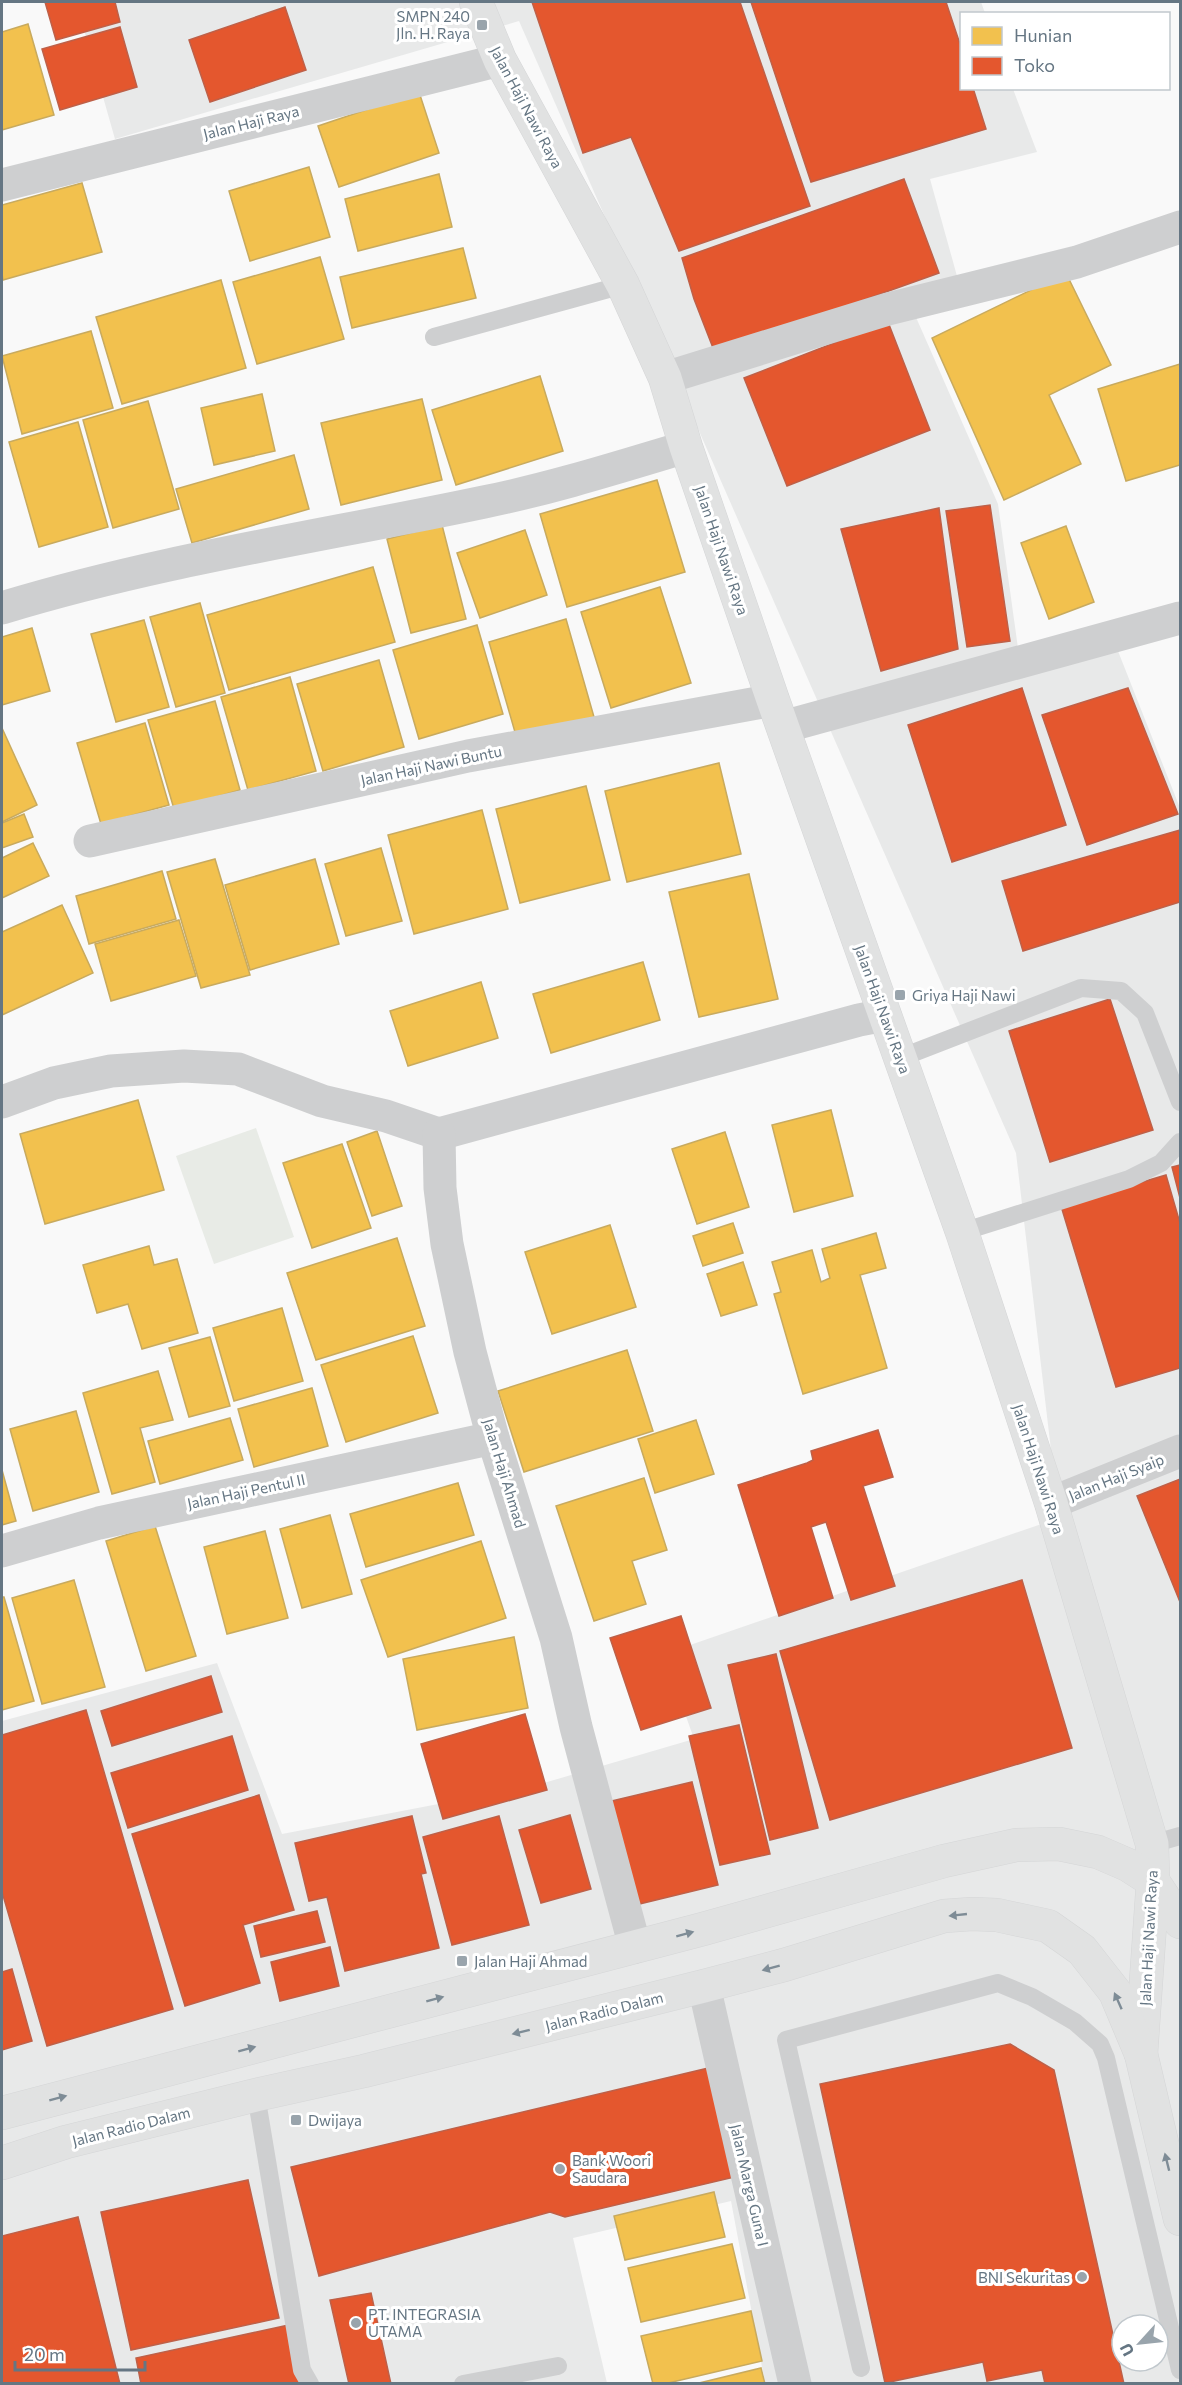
<svg xmlns="http://www.w3.org/2000/svg" width="1182" height="2385" font-family="Commissioner,sans-serif">
<rect width="100%" height="100%" fill="#f9f9f9"/>
<!-- built -->
<path fill="#e8e9e9" fill-rule="evenodd" d="M76,2H981L985,13L962,14V88L1013,89L1037,152L930,179L962,294L915,315L998,504L1022,677L1116,646L1180,808V2383H765L731,2201L573,2238L607,2383L2,2384V1721L217,1663L282,1834L537,1785L694,1739L664,1654L1059,1518L1016,1153L519,21L115,139ZM1122,2325H1158V2361H1122Z"/>
<!-- grass -->
<polygon fill="#e8ebe6" points="256,1128 294,1237 214,1264 176,1156"/>
<!-- homes -->
<g fill="#f2c14e" stroke="#c8aa5e" stroke-width="1.5">
<polygon points="28,24 54,115 2,130 2,32"/>
<polygon points="419,92 439,153 339,187 318,126"/>
<polygon points="309,167 330,237 250,261 229,191"/>
<polygon points="439,174 452,227 358,251 345,199"/>
<polygon points="82,183 102,252 3,280 2,274 2,205"/>
<polygon points="463,248 476,298 352,328 340,277"/>
<polygon points="320,257 344,339 257,364 233,282"/>
<polygon points="1066,273 1111,365 1049,395 1081,464 1004,500 932,338"/>
<polygon points="221,280 246,368 122,404 96,317"/>
<polygon points="91,331 113,408 22,434 2,356"/>
<polygon points="1180,364 1180,465 1126,481 1098,389"/>
<polygon points="540,376 563,451 456,485 432,410"/>
<polygon points="262,394 275,451 214,465 201,408"/>
<polygon points="422,399 442,480 341,505 321,423"/>
<polygon points="148,401 179,509 113,528 83,420"/>
<polygon points="78,422 108,527 39,547 9,442"/>
<polygon points="294,455 309,509 192,543 176,489"/>
<polygon points="657,480 685,572 567,607 540,514"/>
<polygon points="442,525 466,619 411,633 387,539"/>
<polygon points="1066,526 1094,602 1049,619 1021,543"/>
<polygon points="525,530 547,595 480,618 457,553"/>
<polygon points="373,567 395,642 229,690 207,615"/>
<polygon points="660,587 691,683 611,708 581,612"/>
<polygon points="200,603 225,693 176,707 150,617"/>
<polygon points="566,619 596,724 519,746 489,642"/>
<polygon points="144,620 169,707 116,722 91,634"/>
<polygon points="477,625 503,714 419,739 393,650"/>
<polygon points="32,628 50,691 2,705 2,637"/>
<polygon points="379,660 404,747 323,771 297,684"/>
<polygon points="290,677 316,771 248,790 221,697"/>
<polygon points="215,701 240,790 174,809 148,720"/>
<polygon points="145,723 169,805 101,824 77,743"/>
<polygon points="2,728 37,805 2,822"/>
<polygon points="719,763 741,854 627,882 605,791"/>
<polygon points="586,786 610,880 520,903 496,809"/>
<polygon points="482,810 508,909 414,934 388,835"/>
<polygon points="24,814 33,837 2,848 2,823"/>
<polygon points="33,843 49,876 2,898 2,858"/>
<polygon points="381,848 402,921 346,936 325,864"/>
<polygon points="215,859 250,975 201,988 167,872"/>
<polygon points="315,859 339,944 250,970 225,885"/>
<polygon points="162,871 176,919 89,944 76,896"/>
<polygon points="749,874 778,999 699,1017 669,892"/>
<polygon points="62,905 93,973 2,1015 2,932"/>
<polygon points="179,920 196,976 111,1001 95,944"/>
<polygon points="643,962 660,1020 551,1053 533,994"/>
<polygon points="481,982 498,1038 408,1066 390,1011"/>
<polygon points="138,1100 164,1190 45,1224 20,1134"/>
<polygon points="831,1110 853,1196 794,1212 772,1125"/>
<polygon points="377,1131 402,1206 372,1216 347,1142"/>
<polygon points="725,1132 749,1207 697,1224 672,1149"/>
<polygon points="342,1144 371,1228 312,1248 283,1163"/>
<polygon points="733,1223 743,1253 703,1266 693,1236"/>
<polygon points="610,1225 636,1307 552,1334 525,1252"/>
<polygon points="876,1233 886,1268 860,1275 887,1368 803,1394 774,1294 781,1292 772,1262 812,1250 821,1282 830,1278 822,1249"/>
<polygon points="397,1238 425,1326 316,1360 287,1273"/>
<polygon points="149,1246 154,1265 177,1259 198,1333 142,1349 128,1304 97,1313 83,1265"/>
<polygon points="743,1262 757,1305 721,1316 707,1274"/>
<polygon points="282,1308 303,1381 234,1401 213,1328"/>
<polygon points="413,1336 438,1413 346,1442 321,1365"/>
<polygon points="210,1337 230,1406 189,1417 169,1348"/>
<polygon points="627,1350 653,1431 524,1472 498,1391"/>
<polygon points="158,1371 173,1420 140,1428 155,1482 112,1494 83,1393"/>
<polygon points="312,1388 328,1446 254,1467 238,1409"/>
<polygon points="76,1411 99,1492 33,1511 10,1429"/>
<polygon points="230,1418 243,1460 160,1484 148,1441"/>
<polygon points="696,1420 714,1474 655,1493 638,1439"/>
<polygon points="2,1470 16,1521 2,1525"/>
<polygon points="644,1478 667,1550 632,1561 646,1604 594,1621 556,1506"/>
<polygon points="458,1483 474,1535 366,1567 350,1514"/>
<polygon points="330,1515 352,1594 302,1608 280,1529"/>
<polygon points="155,1526 196,1656 146,1671 106,1541"/>
<polygon points="265,1531 288,1618 227,1634 204,1547"/>
<polygon points="481,1541 506,1618 388,1657 361,1580"/>
<polygon points="74,1580 105,1687 42,1704 12,1598"/>
<polygon points="2,1597 4,1597 34,1701 2,1710"/>
<polygon points="514,1637 528,1708 417,1730 403,1659"/>
<polygon points="714,2192 725,2237 625,2260 614,2216"/>
<polygon points="732,2244 745,2298 641,2322 628,2268"/>
<polygon points="751,2311 762,2361 664,2384 653,2384 641,2336"/>
<polygon points="761,2368 765,2384 695,2384"/>
</g>
<!-- shops -->
<g fill="#e4572e" stroke="#be6048" stroke-width="1.5">
<polygon points="45,2 115,2 120,22 56,40"/>
<polygon points="532,2 740,2 810,206 679,251 631,137 583,153"/>
<polygon points="751,2 946,2 962,50 962,88 973,88 986,129 811,182"/>
<polygon points="285,7 306,70 210,102 189,40"/>
<polygon points="120,27 137,87 60,110 42,49"/>
<polygon points="904,179 939,273 715,353 694,299 682,258"/>
<polygon points="888,322 930,430 787,486 744,378"/>
<polygon points="990,505 1010,641 967,647 946,511"/>
<polygon points="939,508 958,649 881,671 841,529"/>
<polygon points="1022,688 1066,825 952,862 908,725"/>
<polygon points="1128,688 1178,814 1087,845 1042,715"/>
<polygon points="1180,830 1180,902 1023,951 1002,881"/>
<polygon points="1110,999 1153,1130 1050,1162 1009,1031"/>
<polygon points="1180,1165 1180,1198 1172,1167"/>
<polygon points="1166,1175 1180,1223 1180,1368 1116,1387 1061,1206"/>
<polygon points="878,1430 893,1477 863,1486 895,1586 851,1600 826,1522 811,1527 833,1598 779,1616 738,1485 807,1463 813,1460 811,1451"/>
<polygon points="1180,1479 1180,1602 1137,1496"/>
<polygon points="1022,1580 1072,1748 830,1820 780,1651"/>
<polygon points="681,1616 711,1708 641,1730 610,1638"/>
<polygon points="776,1654 818,1828 770,1840 728,1665"/>
<polygon points="211,1676 222,1712 112,1746 101,1711"/>
<polygon points="86,1710 173,2009 47,2046 2,1892 2,1735"/>
<polygon points="525,1714 547,1790 443,1819 421,1744"/>
<polygon points="739,1725 770,1854 720,1865 689,1736"/>
<polygon points="232,1736 248,1790 128,1828 111,1773"/>
<polygon points="692,1782 718,1885 627,1907 603,1803"/>
<polygon points="259,1795 294,1910 243,1925 260,1983 185,2006 132,1834"/>
<polygon points="570,1815 591,1889 541,1903 519,1830"/>
<polygon points="412,1816 426,1873 421,1874 439,1948 345,1971 327,1897 309,1901 295,1843"/>
<polygon points="499,1816 529,1925 452,1945 423,1837"/>
<polygon points="317,1911 325,1942 261,1957 254,1926"/>
<polygon points="330,1947 339,1986 280,2001 271,1962"/>
<polygon points="12,1969 32,2041 2,2050 2,1972"/>
<polygon points="1010,2044 1054,2070 1124,2384 1045,2384 1042,2370 987,2381 983,2362 885,2383 820,2084"/>
<polygon points="717,2066 743,2175 565,2217 550,2212 319,2276 291,2167"/>
<polygon points="248,2180 279,2318 131,2350 101,2212"/>
<polygon points="78,2217 120,2384 2,2384 2,2236"/>
<polygon points="371,2293 391,2384 349,2384 330,2300"/>
<polygon points="289,2325 302,2384 141,2384 136,2358"/>
</g>
<g fill="none" stroke-linecap="round" stroke-linejoin="round">
<!-- secondary casing -->
<g stroke="#d5d6d7" stroke-width="34">
<g id="secondary">
<polyline points="476,2 500,60 623,285 665,378 686,447 773,700 962,1232 1051,1503 1152,1844 1153,1881 1141,2054"/>
<polyline points="2,2113 703,1929 944,1861 1016,1845 1059,1844 1098,1852 1128,1865 1153,1881 1180,1922"/>
<polyline points="2,2163 66,2142 256,2095 364,2071 704,1986 784,1965 944,1916 972,1914 997,1915 1048,1926 1082,1950 1115,1992 1141,2054 1180,2219"/>
</g>
</g>
<!-- lane -->
<g stroke="#cecfd0" stroke-width="18">
<polyline points="434,337 623,285"/>
<polyline points="900,1058 1081,988 1121,991 1145,1013 1180,1102"/>
<polyline points="962,1232 1129,1179 1161,1163 1180,1142"/>
<polyline points="1152,1844 1180,1836"/>
<polyline points="256,2095 302,2370 310,2384"/>
<polyline points="861,2368 786,2040 998,1983 1032,1997 1075,2022 1100,2044 1106,2058 1180,2370"/>
<polyline points="463,2384 558,2366"/>
</g>
<!-- street -->
<g stroke="#cecfd0" stroke-width="33">
<polyline points="2,185 500,60"/>
<polyline points="665,378 888,309 1077,262 1180,227"/>
<path d="M2,608C159,560 323,536 484,502C553,488 619,467 686,447"/>
<polyline points="783,727 1180,618"/>
<polyline points="90,841 468,756 773,700"/>
<polyline points="2,1102 54,1083 111,1071 184,1066 238,1069 322,1101 386,1116 439,1134 859,1020 885,1015"/>
<polyline points="439,1134 440,1188 447,1244 470,1352 493,1438 556,1638 576,1727 635,1947"/>
<polyline points="1051,1503 1180,1451"/>
<polyline points="2,1551 99,1523 493,1438"/>
<polyline points="704,1986 795,2384"/>
</g>
<!-- secondary -->
<use href="#secondary" stroke="#e1e2e2" stroke-width="33"/>
</g>
<!-- one-way arrows -->
<defs><path id="oneway-solid" d="M-6-.8H1V-3.2L6.5 0L1 3.2V.8H-6Z" transform="scale(1.5)"/></defs>
<g fill="#7e8c96">
<use href="#oneway-solid" transform="translate(958 1915) rotate(174)"/>
<use href="#oneway-solid" transform="translate(685 1934) rotate(-15)"/>
<use href="#oneway-solid" transform="translate(771 1968) rotate(165)"/>
<use href="#oneway-solid" transform="translate(435 1999) rotate(-15)"/>
<use href="#oneway-solid" transform="translate(1118 2001) rotate(-114)"/>
<use href="#oneway-solid" transform="translate(521 2032) rotate(166)"/>
<use href="#oneway-solid" transform="translate(247 2049) rotate(-15)"/>
<use href="#oneway-solid" transform="translate(58 2098) rotate(-15)"/>
<use href="#oneway-solid" transform="translate(1167 2162) rotate(-104)"/>
</g>
<!-- markers -->
<g fill="#99a4ac" stroke="#fff" stroke-width="2">
<rect x="476" y="19" width="12" height="12" rx="3"/>
<rect x="894" y="989" width="12" height="12" rx="3"/>
<rect x="456" y="1955" width="12" height="12" rx="3"/>
<rect x="290" y="2114" width="12" height="12" rx="3"/>
<circle cx="560" cy="2169" r="6"/>
<circle cx="1082" cy="2277" r="6"/>
<circle cx="356" cy="2323" r="6"/>
</g>
<g text-anchor="middle" dominant-baseline="central" stroke-width="6" stroke-linejoin="round" paint-order="stroke">
<!-- poi labels -->
<g font-size="15" fill="#657683" stroke="#fff" text-anchor="start">
<text x="470" y="16" text-anchor="end">SMPN 240<tspan x="470" dy="17">Jln. H. Raya</tspan></text>
<text x="912" y="995">Griya Haji Nawi</text>
<text x="474" y="1961">Jalan Haji Ahmad</text>
<text x="308" y="2120">Dwijaya</text>
<text x="572" y="2160">Bank Woori<tspan x="572" dy="17">Saudara</tspan></text>
<text x="1070" y="2277" text-anchor="end">BNI Sekuritas</text>
<text x="368" y="2314">PT. INTEGRASIA<tspan x="368" dy="17">UTAMA</tspan></text>
</g>
<!-- street labels -->
<g font-size="15" fill="#657683" stroke="#fff">
<text transform="translate(527 107) rotate(62)">Jalan Haji Nawi Raya</text>
<text transform="translate(251 122) rotate(-14)">Jalan Haji Raya</text>
<text transform="translate(722 550) rotate(71)">Jalan Haji Nawi Raya</text>
<text transform="translate(431 765) rotate(-12)">Jalan Haji Nawi Buntu</text>
<text transform="translate(883 1009) rotate(70)">Jalan Haji Nawi Raya</text>
<text transform="translate(1039 1469) rotate(72)">Jalan Haji Nawi Raya</text>
<text transform="translate(505 1473) rotate(73)">Jalan Haji Ahmad</text>
<text transform="translate(1116 1477) rotate(-22)">Jalan Haji Syaip</text>
<text transform="translate(246 1491) rotate(-12)">Jalan Haji Pentul II</text>
<text transform="translate(1148 1938) rotate(-87)">Jalan Haji Nawi Raya</text>
<text transform="translate(604 2011) rotate(-14)">Jalan Radio Dalam</text>
<text transform="translate(131 2126) rotate(-14)">Jalan Radio Dalam</text>
<text transform="translate(750 2185) rotate(77)">Jalan Marga Guna I</text>
</g>
</g>
<!-- border -->
<rect width="1182" height="2385" fill="none" stroke="#657683" stroke-width="6"/>
<!-- legend -->
<rect x="960" y="12" width="210" height="78" fill="#ffffff" stroke="#c1c8cd" stroke-width="1.5"/>
<rect x="972" y="27" width="30" height="18" fill="#f2c14e" stroke="#c1c8cd" stroke-width="1.5"/>
<text x="1014" y="42" font-size="18" fill="#657683">Hunian</text>
<rect x="972" y="57" width="30" height="18" fill="#e4572e" stroke="#c1c8cd" stroke-width="1.5"/>
<text x="1014" y="72" font-size="18" fill="#657683">Toko</text>
<!-- north arrow -->
<g transform="translate(1140 2343) rotate(243)"><circle r="28" fill="#ffffff" stroke="#c1c8cd" stroke-width="1.5"/>
<path d="M0-4.5L10 22L0 15L-10 22Z" fill="#99a4ac"/>
<text y="-9" font-size="16" font-weight="bold" text-anchor="middle" fill="#657683">U</text>
</g>
<!-- scale -->
<path d="M15 2361v9h130v-9" fill="none" stroke="#657683" stroke-width="3"/>
<text x="24" y="2361" font-size="18" fill="#657683" stroke="#ffffff" stroke-width="4.5" paint-order="stroke">20 m</text>
</svg>
